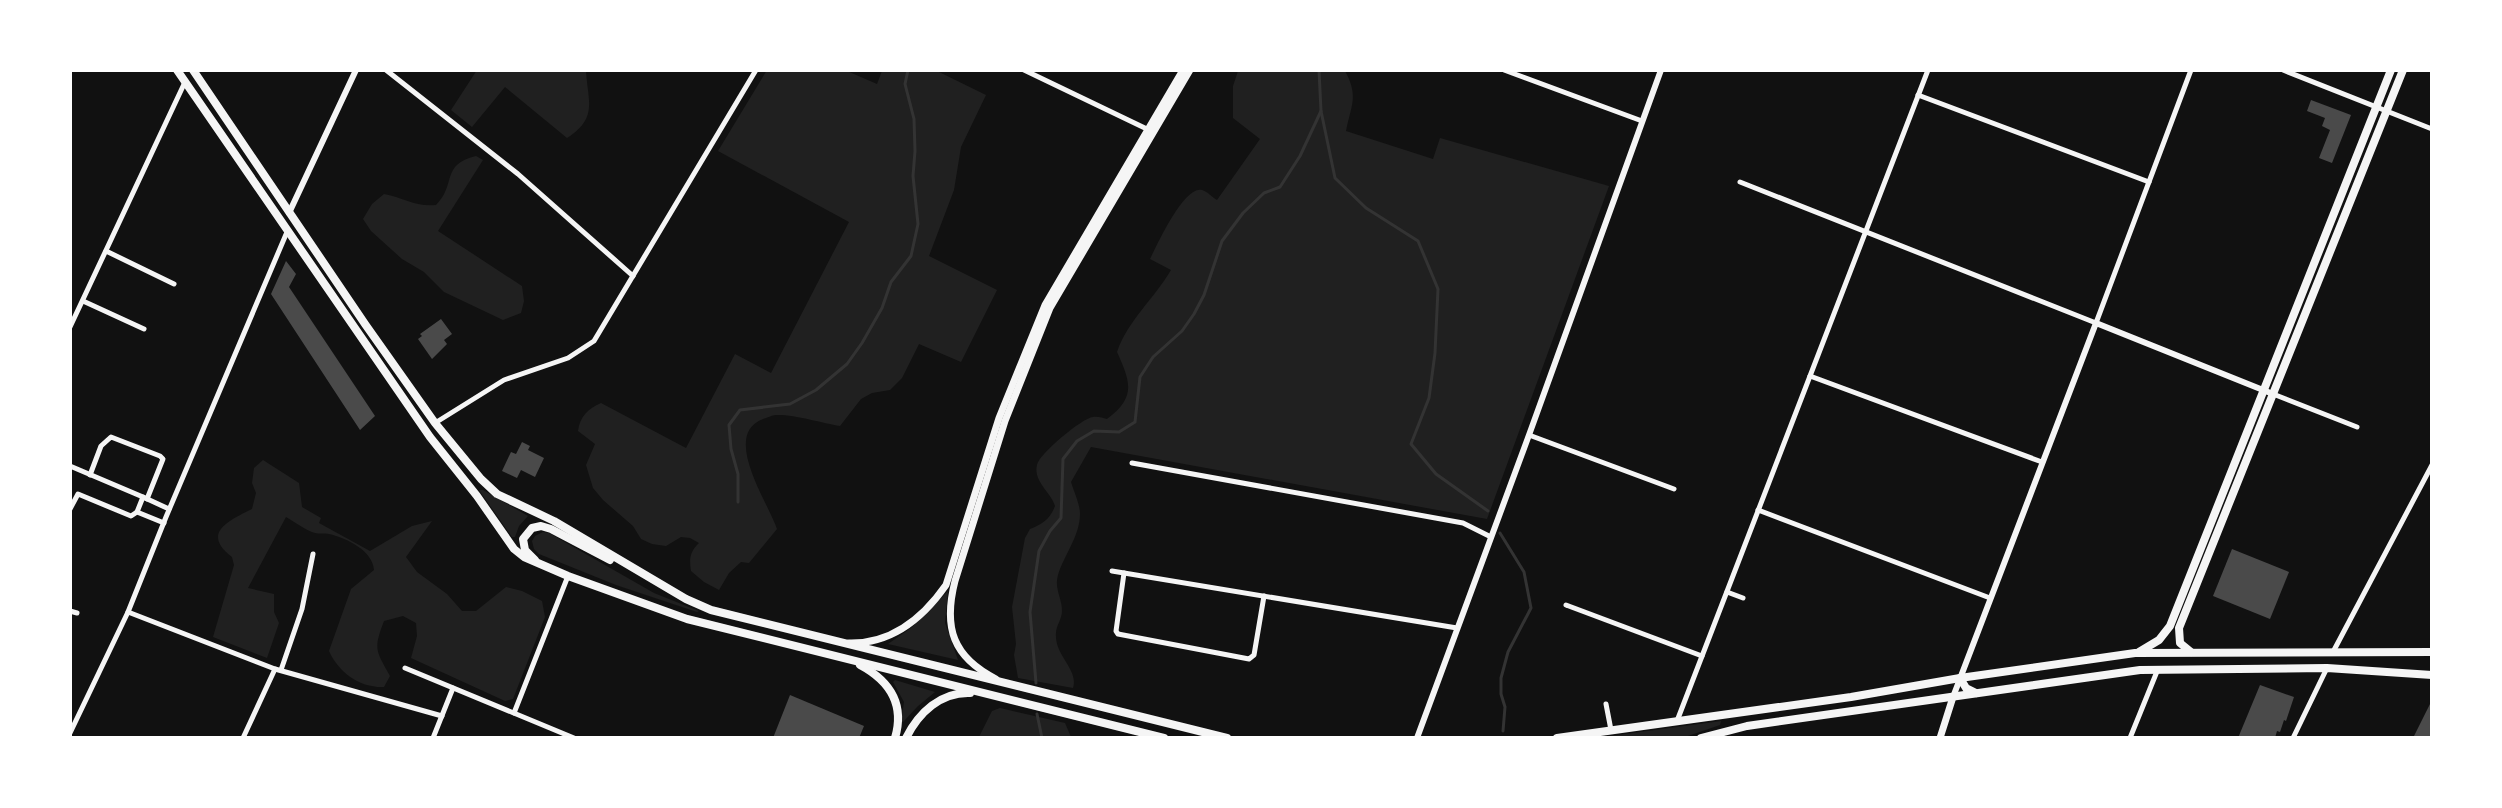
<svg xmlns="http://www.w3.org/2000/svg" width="2502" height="808" font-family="'Noto Sans',sans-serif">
<rect width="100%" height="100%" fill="#111"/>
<!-- green -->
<g fill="#202020">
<path d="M477,70L586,71C588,102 598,118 567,138L505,87L472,127L451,110Z"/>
<path d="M767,70L847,71L877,84L882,71H937L986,95L961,147L954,190L929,256L997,290L961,362L919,344L902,378L890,390L872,393L861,399L840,426C823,423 792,414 776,415C772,415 767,418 763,419C721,435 768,502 777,529L749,563L741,562L729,573L719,590L704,582L691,571C689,559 690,551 699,543L690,538L681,537L666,546L652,544L641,539L633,526L603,500L593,488L586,465L595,444L578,431C580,416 588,409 601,403L686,448L735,354L771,373L849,222L718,151Z"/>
<path d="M1238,71H1345C1359,96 1351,106 1346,131L1433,159L1440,138L1609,186L1487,519L1091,447L1071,482C1074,492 1080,504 1080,514C1080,536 1064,555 1058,575C1054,589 1062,598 1062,611C1062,619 1056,626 1056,633C1054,656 1079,669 1073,688L1018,678L1014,655L1016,644L1012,607L1025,538L1030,529C1043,524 1050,519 1055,506C1051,492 1033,482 1037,465C1039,454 1082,418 1093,417C1097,416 1103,418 1107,419C1137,397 1130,381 1117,352C1128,320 1154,299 1171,270L1150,259C1157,245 1184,185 1202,190C1207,191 1213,198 1217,200L1260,139L1233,118V86Z"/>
<path d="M476,156L483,160L438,231L522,286L524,301L521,313L503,320L444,292L424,272L402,259L371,231L363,219L372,204L384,194C405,198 415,207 436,205C457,184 440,165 476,156Z"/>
<path d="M263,460L299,483L302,507L321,518L319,523L370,551L412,526L432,521L406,557L417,572L447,594L462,611H476L506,587L522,591L542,601L545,617L513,699L505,701L411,658L417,636L416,623L403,616L384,621C373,650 376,650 390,676L384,687C360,688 339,673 329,651L351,589L374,570C373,551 347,538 329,534C325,533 319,534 315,533C305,530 295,522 286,517L248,588L274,594V612L279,623L267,658L213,637L234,565L232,557C201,533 228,521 252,509L256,493L252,483L254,468Z"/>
<polygon points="479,490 483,490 528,516 519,526 515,537 512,537"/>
<polygon points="543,532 549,533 654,593 699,611 697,612 616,585 539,554 534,549 532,541 535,536"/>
<polygon points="948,591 945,623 958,660 888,644 911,628"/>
<polygon points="895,680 935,692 918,706 903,722 901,721 904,702 893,682"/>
<polygon points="1000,708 1065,723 1071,737 979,737 992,711"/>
<polygon points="1721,721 1720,725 1685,737 1603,737"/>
</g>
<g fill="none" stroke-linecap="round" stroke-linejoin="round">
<!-- stream -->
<g stroke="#333" stroke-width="3">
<polyline points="1321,111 1335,178 1366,208 1418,241 1438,289 1435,353 1429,398 1411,444 1436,474 1488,511"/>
<polyline points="738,502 738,474 731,449 729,425 740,410 790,404 816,390 847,364 862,343 882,308 891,282 911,256 918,224 913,176 915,151 914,119 905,84 908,70"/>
<polyline points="1500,533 1524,572 1531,608 1508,652 1501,678 1501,694 1505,707 1503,731"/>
<polyline points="1036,683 1030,612 1039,551 1050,531 1061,518 1063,459 1077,441 1094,431 1119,432 1135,422 1140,377 1153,357 1182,331 1194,314 1204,295 1222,241 1243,213 1264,193 1280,187 1300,156 1321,111 1319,70"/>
<polyline points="1037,714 1042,738"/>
</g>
</g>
<!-- building -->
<g fill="#4a4a4a">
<polygon points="2311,100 2351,115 2332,163 2319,158 2330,130 2322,126 2325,118 2307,111"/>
<polygon points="286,261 296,274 289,287 375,416 360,430 271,294"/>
<polygon points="441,319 452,334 444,340 447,344 432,359 418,339 422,336 420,334"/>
<polygon points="522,442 530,446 528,450 544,458 535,477 521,470 517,478 502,471 511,452 516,454"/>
<polygon points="2232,549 2289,572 2270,619 2213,596"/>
<polygon points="2260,685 2294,697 2286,721 2284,720 2280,732 2277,731 2275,738 2238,738"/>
<polygon points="790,695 864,726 859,738 773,738"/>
<polygon points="2432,700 2432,738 2413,738"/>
</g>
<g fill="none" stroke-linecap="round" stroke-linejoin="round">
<!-- minor -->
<g stroke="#f5f5f5" stroke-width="5">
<polyline points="386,70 518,174 633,276"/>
<polyline points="1024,70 1149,130"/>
<polyline points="1504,70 1642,121"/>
<polyline points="2283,70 2432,129"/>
<polyline points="1918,95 2149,182"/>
<polyline points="1740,182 2096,323 2191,70"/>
<polyline points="106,251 174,284"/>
<polyline points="83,301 144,329"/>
<polyline points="70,327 185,82"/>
<polyline points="1810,376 2042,462"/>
<polyline points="2273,394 2357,427"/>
<polyline points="435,423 504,380 568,358 594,341 756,70"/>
<polyline points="1529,435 1674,489"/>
<polyline points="1132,463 1463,523 1491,537"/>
<polyline points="70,466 143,497"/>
<polyline points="90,475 101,446 111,437 160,456 163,459 147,499"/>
<polyline points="70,509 78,494 131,516 137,512"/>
<polyline points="1758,510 1990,598"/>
<polyline points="164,523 137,512 143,497 169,509"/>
<polyline points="1112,571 1457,628"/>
<polyline points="1124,573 1116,631 1118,634 1249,659 1254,655 1264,596"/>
<polyline points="1727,592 1743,598"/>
<polyline points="1566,605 1702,656"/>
<polyline points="70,611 77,613"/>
<polyline points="128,612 275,669 442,716"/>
<polyline points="2333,652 2432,465"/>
<polyline points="405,668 574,738"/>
<polyline points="281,670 302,609 313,554"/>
<polyline points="1606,704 1611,730"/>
<polyline points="514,713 568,576"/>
<polyline points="1677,721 1928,70"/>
<polyline points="70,733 128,612 166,517 287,232"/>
<polyline points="243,738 275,669"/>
<polyline points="433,738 453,688"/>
<polyline points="2130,738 2158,669"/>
<polyline points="2293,738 2327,668"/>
</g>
<!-- tertiary -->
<g stroke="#f5f5f5" stroke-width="6">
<polyline points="289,213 356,70"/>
<polyline points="1953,697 2096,323 2273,394"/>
<polyline points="1417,738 1529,435 1661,70"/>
</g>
<!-- secondary -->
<g stroke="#f5f5f5" stroke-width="7">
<path d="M849,643C891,644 923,618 946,585L999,418L1045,305L1183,70"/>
<path d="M996,679C953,657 943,628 955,581L1005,421L1050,308L1190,70"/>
<polyline points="1940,738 1953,697"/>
</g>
<!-- primary -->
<g stroke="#f5f5f5" stroke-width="8">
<polyline points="177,70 430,437 477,496 514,549 524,557 568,576 687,619 1164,738"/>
<polyline points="193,70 365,324 435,423 481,479 497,494 554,521 686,599 711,610 1227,738"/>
<polyline points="535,560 525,550 523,539 532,528 541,526 551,529 610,560"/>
<polyline points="2139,652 2159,640 2170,626 2391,70"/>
<polyline points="2191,652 2180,643 2179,628 2403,70"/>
<path d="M860,665C890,681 905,704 895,738"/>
<polyline points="1960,678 1966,688 1976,693"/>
<path d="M906,738C919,712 941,692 970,693"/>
<polyline points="1557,738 1851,697 1960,678 2135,653 2432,652"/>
<polyline points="1701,738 1747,726 2140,670 2327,668 2432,675"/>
</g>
</g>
<!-- border -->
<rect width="2502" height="808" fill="none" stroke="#ffffff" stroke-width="144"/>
</svg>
